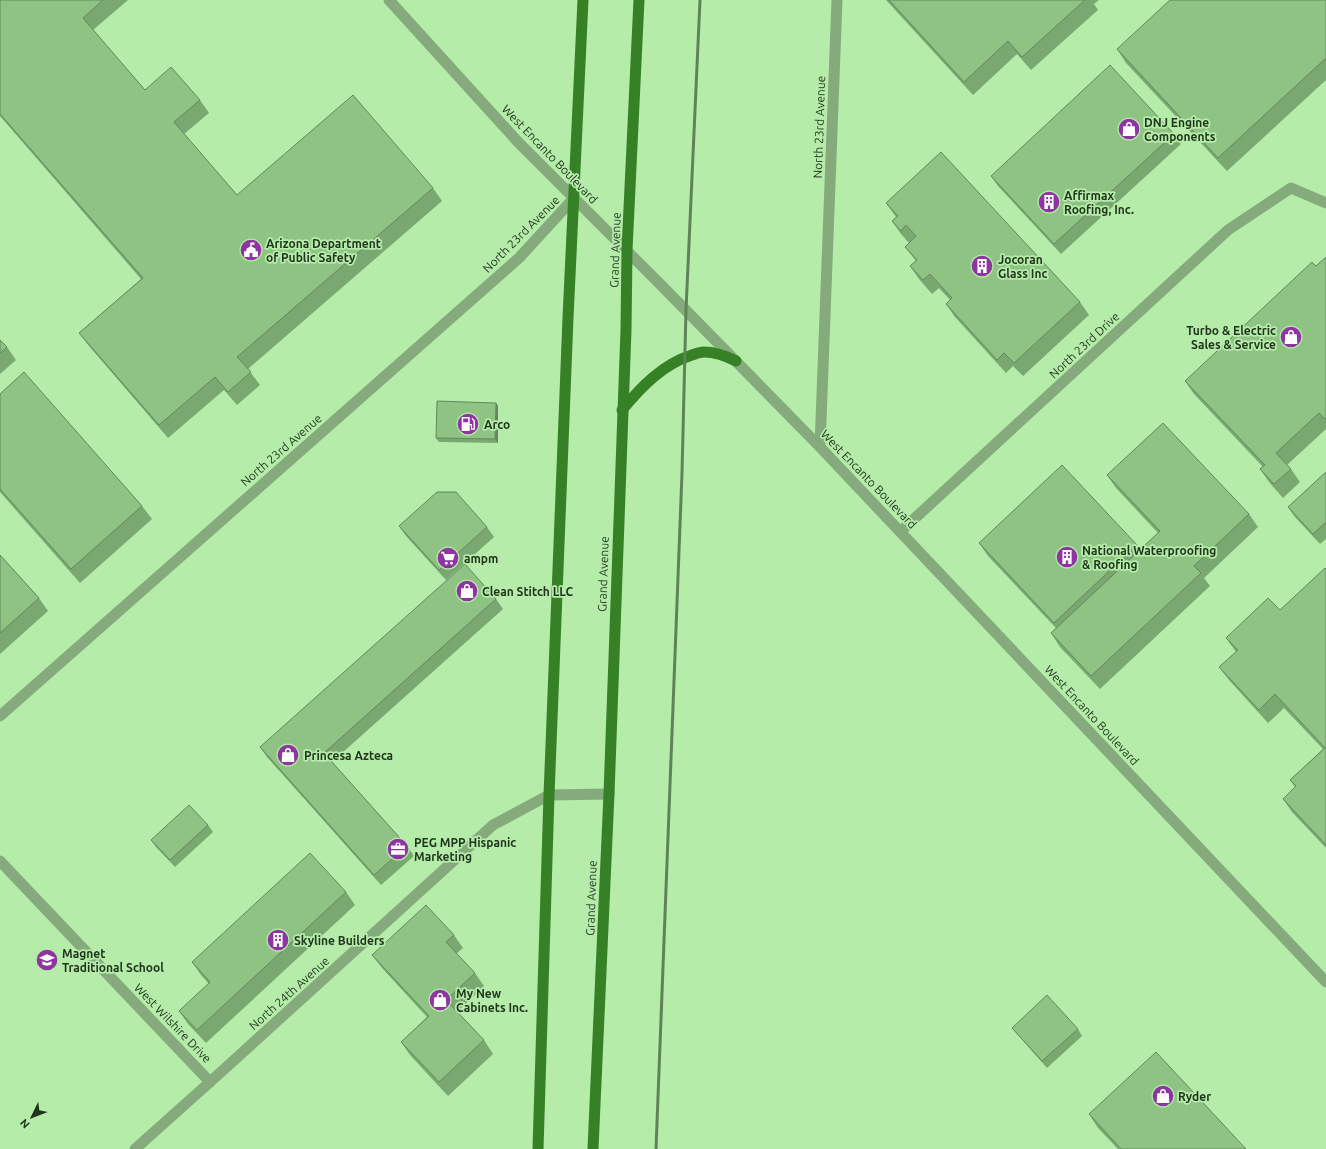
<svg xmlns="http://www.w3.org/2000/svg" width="1326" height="1149" font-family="Ubuntu,sans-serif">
<rect width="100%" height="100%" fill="#b5ecaa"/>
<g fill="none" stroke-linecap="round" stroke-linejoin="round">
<!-- minor -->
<g stroke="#85ab7d" stroke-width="11">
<polyline points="820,447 837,0"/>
<polyline points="901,531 1228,230 1291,188 1326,203"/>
<polyline points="0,861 210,1082"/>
<polyline points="135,1149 210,1082 493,825 549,795 609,794"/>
</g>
<!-- tertiary -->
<g stroke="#85ab7d" stroke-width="11">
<polyline points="389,0 518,142 661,285 820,447 1326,982"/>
<polyline points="0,716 519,258 574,198"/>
</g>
<!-- primary -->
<g stroke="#368026" stroke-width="11">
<path d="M622,410C641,387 663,364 692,355C695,354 700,352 704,352C715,352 726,356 736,361"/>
<polyline points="538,1149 549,795 568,318 583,0"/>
<polyline points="593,1149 609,794 626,330 627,250 639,0"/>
</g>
<!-- rail -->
<polyline stroke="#5f8357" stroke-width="3" points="656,1149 682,473 686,310 700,0"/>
</g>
<!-- wall -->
<g fill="#7aa871">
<polygon points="0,0 128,0 93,30 145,90 200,100 209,113 184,134 237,195 433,188 442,201 248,369 260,385 237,405 224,390 168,438 89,346 79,333 141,279 0,116"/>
<polygon points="886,0 1099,0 1094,4 1098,10 1031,70 1017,54 973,95"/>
<polygon points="1326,0 1326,80 1227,171 1126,63 1117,49"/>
<polygon points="1174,134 1181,144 1061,254 998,186 991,176"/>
<polygon points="886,203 1080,302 1089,315 1023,376 1013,366 1006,373 955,317 946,304 950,300 939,288 932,294 919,279 910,266 916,261 905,247 909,243 901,234 892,221 896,217"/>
<polygon points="1326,257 1326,429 1287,465 1291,469 1300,482 1283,498 1269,482 1260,469 1263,467 1194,394 1185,381"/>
<polygon points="0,340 7,347 16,360 0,374"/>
<polygon points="0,394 142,506 152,519 80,583 0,492"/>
<polygon points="496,403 498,406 498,443 439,442 436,438"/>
<polygon points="1326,472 1326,539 1320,544 1295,517 1288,507"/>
<polygon points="1107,475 1249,514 1258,527 1204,578 1210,586 1100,689 1060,647 1051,633 1056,628 988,556 979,543 1137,545 1140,549 1158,533 1116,488"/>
<polygon points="399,526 487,527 494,537 446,580 406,536"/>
<polygon points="0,555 39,598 48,611 0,654"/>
<polygon points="1326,569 1326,848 1292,812 1283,799 1295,787 1290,780 1323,749 1284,708 1268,723 1229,680 1219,667 1236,652 1226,638 1280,610"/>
<polygon points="496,599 503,609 332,762 407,846 414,856 381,885 267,757 260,747"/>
<polygon points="208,825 213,832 175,867 156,847 151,840"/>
<polygon points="346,892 355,905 206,1043 188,1024 179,1011 209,984 201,975 192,962"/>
<polygon points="454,935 463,948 456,954 475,973 484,986 457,1012 484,1040 493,1054 448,1096 410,1055 401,1042 427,1017 382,968 372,955"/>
<polygon points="1012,1028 1078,1029 1082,1036 1047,1068 1017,1034"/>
<polygon points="1089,1114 1246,1149 1118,1149 1098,1128"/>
</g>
<!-- shaded-wall -->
<polygon fill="#63885c" points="496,403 498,406 498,443 495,439"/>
<!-- building -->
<g fill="#8ec383" stroke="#63885c">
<polygon points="0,0 103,0 83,18 145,90 171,67 200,100 174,122 237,195 353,95 433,188 237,357 251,372 228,392 215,377 159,425 79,333 143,278 0,114"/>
<polygon points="889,0 1085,0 1022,57 1008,41 964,82"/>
<polygon points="1170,0 1326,0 1326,58 1218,158 1117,49"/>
<polygon points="1110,65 1174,134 1054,244 991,176"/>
<polygon points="941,152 1080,302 1014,363 1004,353 997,360 946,304 952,298 930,274 923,280 910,266 917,260 905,247 916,236 906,225 901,231 892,221 898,216 886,203"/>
<polygon points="1326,257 1326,420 1319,413 1276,453 1291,469 1274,484 1260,469 1265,465 1185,381 1312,262 1316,266"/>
<polygon points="0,340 7,347 0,353"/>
<polygon points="24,372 142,506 71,569 0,489 0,394"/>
<polygon points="437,401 496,403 495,439 436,438"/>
<polygon points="1163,423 1249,514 1194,566 1201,573 1091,676 1051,633 1160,531 1107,475"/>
<polygon points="1062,465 1137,545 1054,623 979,543"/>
<polygon points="1326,472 1326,522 1313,534 1288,507"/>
<polygon points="437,492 456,492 487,527 439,570 399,526"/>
<polygon points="0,555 39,598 0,633"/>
<polygon points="465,564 496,599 324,753 407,846 374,875 260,747"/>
<polygon points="1325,568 1326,569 1326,845 1283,799 1296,786 1290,780 1325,748 1275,694 1259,710 1219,667 1238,650 1226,638 1268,598 1280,610"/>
<polygon points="189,805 208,825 170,860 151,840"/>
<polygon points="310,853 346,892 197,1030 179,1011 210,982 192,962"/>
<polygon points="426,905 454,935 446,942 475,973 446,1000 484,1040 439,1082 401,1042 429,1016 372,955"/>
<polygon points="1047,995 1078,1029 1042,1061 1012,1028"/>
<polygon points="1156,1052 1246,1149 1121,1149 1089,1114"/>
</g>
<!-- icons -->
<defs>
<g id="shop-disc" transform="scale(1.15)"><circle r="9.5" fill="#8e35a1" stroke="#b5ecaa"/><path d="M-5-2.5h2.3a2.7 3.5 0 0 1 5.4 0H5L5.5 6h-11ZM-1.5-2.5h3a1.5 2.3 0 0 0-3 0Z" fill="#fff"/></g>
<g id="building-disc" transform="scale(1.15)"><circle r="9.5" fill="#8e35a1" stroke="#b5ecaa"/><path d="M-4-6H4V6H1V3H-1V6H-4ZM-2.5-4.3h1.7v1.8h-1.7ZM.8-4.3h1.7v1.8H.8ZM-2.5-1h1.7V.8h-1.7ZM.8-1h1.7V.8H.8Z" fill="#fff"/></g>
<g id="civic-disc" transform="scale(1.15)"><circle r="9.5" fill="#8e35a1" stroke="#b5ecaa"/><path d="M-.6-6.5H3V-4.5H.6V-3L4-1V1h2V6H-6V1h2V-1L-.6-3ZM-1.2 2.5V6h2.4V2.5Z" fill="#fff"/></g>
<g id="fuel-disc" transform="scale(1.15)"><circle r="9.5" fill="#8e35a1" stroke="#b5ecaa"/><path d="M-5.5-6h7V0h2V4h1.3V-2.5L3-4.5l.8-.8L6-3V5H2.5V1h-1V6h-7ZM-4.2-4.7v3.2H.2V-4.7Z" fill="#fff"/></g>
<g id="supermarket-disc" transform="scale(1.15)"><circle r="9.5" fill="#8e35a1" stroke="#b5ecaa"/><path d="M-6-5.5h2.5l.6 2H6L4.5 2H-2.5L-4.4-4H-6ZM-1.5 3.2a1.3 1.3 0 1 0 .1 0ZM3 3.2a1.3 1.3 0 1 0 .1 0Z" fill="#fff"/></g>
<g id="office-disc" transform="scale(1.15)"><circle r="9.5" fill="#8e35a1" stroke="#b5ecaa"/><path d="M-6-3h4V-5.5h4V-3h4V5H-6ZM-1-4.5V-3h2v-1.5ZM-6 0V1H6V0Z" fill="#fff"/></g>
<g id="school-disc" transform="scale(1.15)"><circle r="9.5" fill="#8e35a1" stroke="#b5ecaa"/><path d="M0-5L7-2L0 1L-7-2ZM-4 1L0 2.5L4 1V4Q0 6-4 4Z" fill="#fff"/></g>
</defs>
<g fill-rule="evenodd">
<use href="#shop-disc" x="1129" y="129"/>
<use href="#building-disc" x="1049" y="202"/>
<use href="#civic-disc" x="251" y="250"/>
<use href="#building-disc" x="982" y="266"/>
<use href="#shop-disc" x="1291" y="337"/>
<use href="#fuel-disc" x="468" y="424"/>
<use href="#building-disc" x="1067" y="557"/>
<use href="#supermarket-disc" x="448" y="558"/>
<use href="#shop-disc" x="467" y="591"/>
<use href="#shop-disc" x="288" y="755"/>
<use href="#office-disc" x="398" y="849"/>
<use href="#building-disc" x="278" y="940"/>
<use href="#school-disc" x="47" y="960"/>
<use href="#shop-disc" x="440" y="1000"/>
<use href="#shop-disc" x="1163" y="1096"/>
</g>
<g text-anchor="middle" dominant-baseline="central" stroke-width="3.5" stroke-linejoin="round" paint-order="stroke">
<!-- poi labels -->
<g font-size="12" font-weight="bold" fill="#1f341a" stroke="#b5ecaa" text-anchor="start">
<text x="1144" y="122">DNJ Engine<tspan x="1144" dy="14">Components</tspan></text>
<text x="1064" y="195">Affirmax<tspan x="1064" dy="14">Roofing, Inc.</tspan></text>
<text x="266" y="243">Arizona Department<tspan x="266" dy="14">of Public Safety</tspan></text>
<text x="998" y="259">Jocoran<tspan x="998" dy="14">Glass Inc</tspan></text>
<text x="1276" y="330" text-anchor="end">Turbo &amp; Electric<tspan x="1276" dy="14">Sales &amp; Service</tspan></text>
<text x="484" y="424">Arco</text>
<text x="1082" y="550">National Waterproofing<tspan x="1082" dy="14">&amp; Roofing</tspan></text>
<text x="464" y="558">ampm</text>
<text x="482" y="591">Clean Stitch LLC</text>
<text x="304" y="755">Princesa Azteca</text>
<text x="414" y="842">PEG MPP Hispanic<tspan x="414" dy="14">Marketing</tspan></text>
<text x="294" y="940">Skyline Builders</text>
<text x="62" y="953">Magnet<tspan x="62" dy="14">Traditional School</tspan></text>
<text x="456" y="993">My New<tspan x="456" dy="14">Cabinets Inc.</tspan></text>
<text x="1178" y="1096">Ryder</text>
</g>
<!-- street labels -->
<g font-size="12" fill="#1f341a" stroke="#b5ecaa">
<text transform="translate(819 127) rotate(-88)">North 23rd Avenue</text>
<text transform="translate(550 154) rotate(46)">West Encanto Boulevard</text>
<text transform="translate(521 234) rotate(-45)">North 23rd Avenue</text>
<text transform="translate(615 250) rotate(-88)">Grand Avenue</text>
<text transform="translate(1084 345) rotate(-43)">North 23rd Drive</text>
<text transform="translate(281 450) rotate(-41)">North 23rd Avenue</text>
<text transform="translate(869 479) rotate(46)">West Encanto Boulevard</text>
<text transform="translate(603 574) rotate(-88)">Grand Avenue</text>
<text transform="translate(1092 715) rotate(47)">West Encanto Boulevard</text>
<text transform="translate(591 898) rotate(-88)">Grand Avenue</text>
<text transform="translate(289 993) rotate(-42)">North 24th Avenue</text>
<text transform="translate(173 1023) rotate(46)">West Wilshire Drive</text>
</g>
</g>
<!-- north arrow -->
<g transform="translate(32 1117) rotate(227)" stroke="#b5ecaa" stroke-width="3" paint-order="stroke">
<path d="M0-3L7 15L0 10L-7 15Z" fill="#1f341a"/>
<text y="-6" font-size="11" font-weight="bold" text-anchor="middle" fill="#1f341a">N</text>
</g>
</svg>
